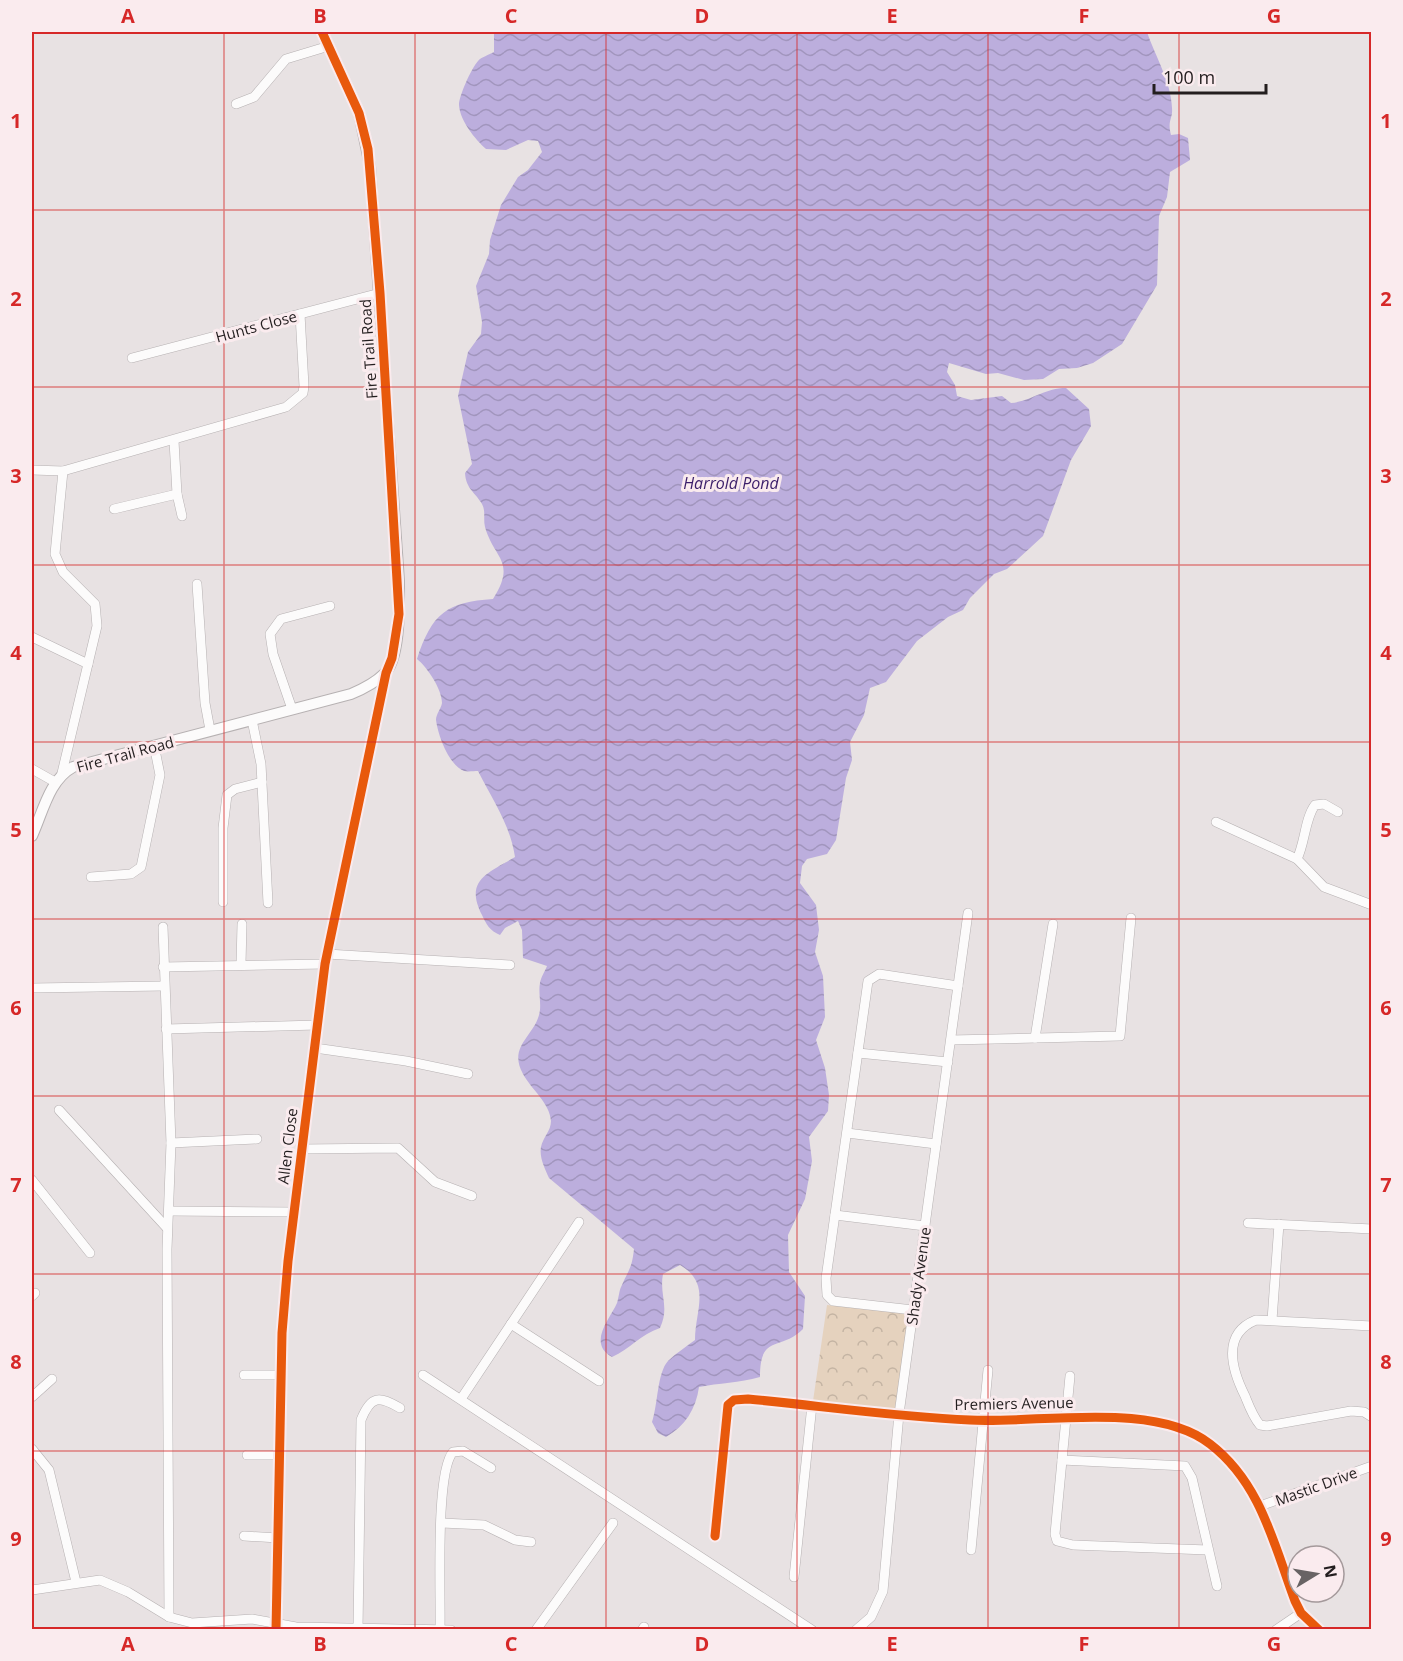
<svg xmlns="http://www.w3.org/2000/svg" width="1403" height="1661" font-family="'Open Sans',sans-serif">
<defs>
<pattern id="park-crowns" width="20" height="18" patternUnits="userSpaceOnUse" patternTransform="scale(1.5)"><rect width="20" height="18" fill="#e5d2be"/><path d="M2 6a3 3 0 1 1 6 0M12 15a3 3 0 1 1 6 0" fill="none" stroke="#c4b4a3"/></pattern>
<pattern id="water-waves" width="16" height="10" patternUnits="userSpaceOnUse" patternTransform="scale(1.5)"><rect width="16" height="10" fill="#bcaedd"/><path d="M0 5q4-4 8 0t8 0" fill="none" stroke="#a195bd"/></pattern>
</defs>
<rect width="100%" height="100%" fill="#e8e2e3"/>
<!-- park -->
<polygon fill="url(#park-crowns)" points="827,1305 909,1314 895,1409 813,1401"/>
<!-- water -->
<path fill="url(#water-waves)" d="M494,32H1147C1155,56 1171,81 1172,108C1173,119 1167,120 1171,135L1179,134L1188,138L1190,160L1170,172L1167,197L1159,216L1157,285L1122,344L1093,363L1077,368L1059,369L1043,379L1024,380L998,373L986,374L949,363L947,372L955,385L957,396L971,400L1002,396L1011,403C1032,401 1044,388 1066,388L1089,409L1091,426L1071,460L1043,536L1007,569L994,574L970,598L963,610L948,617L917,641L886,682L870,688L864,715L850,742L852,760L846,778L836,840L827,854L807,859L802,866L800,883L816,905L819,930L815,952L823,976L825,1017L816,1040L825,1068L829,1095L828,1111L809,1137L812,1161L805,1199L788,1235L789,1272L805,1296L803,1329C780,1352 760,1333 760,1377C739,1383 719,1383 699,1387C696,1409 685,1426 666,1437L658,1433L652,1422C658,1405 657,1373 668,1361C676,1353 686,1347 695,1340C695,1310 712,1284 680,1265L663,1274C659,1295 670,1307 660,1328C641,1334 630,1349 612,1357C587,1343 610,1319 617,1303C619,1297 619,1290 622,1285C629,1269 632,1268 634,1249L549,1178C545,1169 539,1157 541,1147C543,1137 551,1131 551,1121C550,1103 531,1089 523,1074C508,1047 533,1037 539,1015C542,1005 538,993 540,983C541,977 545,971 547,966L523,958L522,930L518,921L505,928L500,935C490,931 486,924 482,915C464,880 488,873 515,857C510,824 493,801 478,771C474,771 468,772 464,771C449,765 438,736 436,720C436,714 441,709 442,703C442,689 427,667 417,659C432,613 447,602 493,599C517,561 494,559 485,527C483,519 486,511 482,504C475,492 466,489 465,473L472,464L458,396L468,352L481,334L482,322L476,286L489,254L490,240L501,205L518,177L528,170L542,152L538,141L528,140L506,150L486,149C475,139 460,121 459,105C459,96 471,69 478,61C481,57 489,55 494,52Z"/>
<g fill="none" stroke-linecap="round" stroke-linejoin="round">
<!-- minor casing -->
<g stroke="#b6b1b2" stroke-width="10">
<g id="minor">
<polyline points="236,104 254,97 286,59 329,46"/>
<polyline points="132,358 380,293"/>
<polyline points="32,470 63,471 286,407 303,393 304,386 300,314"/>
<polyline points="177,494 182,516"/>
<polyline points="114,509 177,494 174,441"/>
<polyline points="197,584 205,703 210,730"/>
<polyline points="32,637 88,664"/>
<polyline points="292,709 273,654 270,634 281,619 330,606"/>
<polyline points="252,720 261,764 268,903"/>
<polyline points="32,769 55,782"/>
<polyline points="62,773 97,626 95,604 63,572 55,554 63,471"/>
<polyline points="1216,822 1297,859 1324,887 1372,905"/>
<path d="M1297,859C1305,843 1305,818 1315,805L1324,804L1338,812"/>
<polyline points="91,877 131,874 141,867 160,775 154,745"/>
<polyline points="223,902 223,828 227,795 235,789 262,782"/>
<polyline points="163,927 171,1143 167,1249 169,1617"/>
<polyline points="327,954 510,965"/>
<polyline points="241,964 242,924"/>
<polyline points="163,967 325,964"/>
<polyline points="32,988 164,986"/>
<polyline points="166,1029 317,1025"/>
<polyline points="1035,1038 1053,924"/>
<polyline points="951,1040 1120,1036 1131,918"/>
<polyline points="315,1048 406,1061 468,1074"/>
<polyline points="858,1053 948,1062"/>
<polyline points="59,1110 167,1228"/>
<polyline points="847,1133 936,1144"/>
<polyline points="171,1143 257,1139"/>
<polyline points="302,1149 398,1148 435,1182 472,1196"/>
<polyline points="32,1180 90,1253"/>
<polyline points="169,1211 294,1212"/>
<polyline points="835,1215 925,1226"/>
<polyline points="1248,1223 1372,1229"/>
<polyline points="32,1296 35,1293"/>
<polyline points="913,1310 833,1301 827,1295 826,1278 868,981 879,974 958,986"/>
<polyline points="1272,1320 1279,1224"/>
<polyline points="511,1324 599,1381"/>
<path d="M1372,1326L1256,1320C1221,1334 1232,1370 1245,1396C1249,1406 1253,1417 1260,1425L1267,1426L1351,1411L1364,1412L1372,1417"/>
<polyline points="244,1375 281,1375"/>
<polyline points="423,1375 812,1630"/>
<polyline points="1070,1376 1055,1534 1057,1541 1073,1545 1208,1550"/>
<polyline points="32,1397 52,1379"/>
<polyline points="461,1399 579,1222"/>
<polyline points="32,1449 49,1470 76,1582"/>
<polyline points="247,1455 279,1455"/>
<polyline points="1062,1460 1185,1466 1192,1478 1217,1586"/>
<polyline points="1260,1506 1372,1466"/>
<polyline points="442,1523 484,1525 515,1540 531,1542"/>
<polyline points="244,1536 278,1538"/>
<path d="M715,1536L728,1405L734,1400L748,1399C822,1406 896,1417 970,1420C1037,1424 1154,1400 1210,1444C1261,1483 1274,1545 1295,1601L1301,1613L1319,1630"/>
<polyline points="971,1550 988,1370"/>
<polyline points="794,1577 812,1405"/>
<polyline points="32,1590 100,1580 128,1592 169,1617 192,1623 252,1619 296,1627 451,1630"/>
<polyline points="276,1630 282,1333 288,1261 325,964 386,673"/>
<path d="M358,1630L361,1420C371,1395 379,1396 400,1408"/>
<path d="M440,1630C441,1596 435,1472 453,1452L463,1451L491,1468"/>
<polyline points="536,1630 613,1523"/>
<polyline points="642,1630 644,1627"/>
<polyline points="856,1630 871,1617 883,1591 899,1414 968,913"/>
<polyline points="1276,1630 1301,1613"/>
</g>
</g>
<!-- tertiary casing -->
<g stroke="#b6b1b2" stroke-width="12">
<path id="tertiary" d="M32,836C43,812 49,780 73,767L351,694C363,689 375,683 384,674C401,660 399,602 399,581L370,166L359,113L322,32"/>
</g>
<!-- minor -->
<use href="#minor" stroke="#fcfbfb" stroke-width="9"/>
<!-- tertiary -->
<use href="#tertiary" stroke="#fcfbfb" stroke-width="10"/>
<!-- cycleway casing -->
<g stroke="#faebee" stroke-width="13">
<g id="cycleway">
<path d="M715,1536L728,1405L734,1400L748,1399C822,1406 896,1417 970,1420C1037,1424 1154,1400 1210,1444C1261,1483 1274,1545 1295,1601L1301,1613L1319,1630"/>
<polyline points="276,1630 282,1333 288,1261 325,964 386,673 392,658 399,614 380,293 368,149 359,113 322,32"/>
</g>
</g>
<!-- cycleway -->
<use href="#cycleway" stroke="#e8590c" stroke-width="9"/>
</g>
<!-- grid -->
<path fill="none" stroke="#d62828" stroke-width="1.5" stroke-opacity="0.55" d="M224,32V1630M415,32V1630M606,32V1630M797,32V1630M988,32V1630M1179,32V1630M32,210H1372M32,387H1372M32,565H1372M32,742H1372M32,919H1372M32,1096H1372M32,1274H1372M32,1451H1372"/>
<g text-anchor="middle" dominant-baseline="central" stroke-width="6" stroke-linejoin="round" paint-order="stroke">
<!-- street labels -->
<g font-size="15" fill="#231e1f" stroke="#faebee">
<text transform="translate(256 326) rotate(-15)">Hunts Close</text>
<text transform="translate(368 349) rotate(-94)">Fire Trail Road</text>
<text transform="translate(125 754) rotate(-15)">Fire Trail Road</text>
<text transform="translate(287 1146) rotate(-83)">Allen Close</text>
<text transform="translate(918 1276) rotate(-82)">Shady Avenue</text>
<text transform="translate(1014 1403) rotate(-1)">Premiers Avenue</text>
<text transform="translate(1316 1486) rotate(-20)">Mastic Drive</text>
</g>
<!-- water labels -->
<g font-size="16" font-style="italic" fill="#3b1e6a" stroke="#faebee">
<text x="731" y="483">Harrold Pond</text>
</g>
</g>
<!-- border -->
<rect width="1403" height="1661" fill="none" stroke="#faebee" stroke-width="66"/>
<!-- north arrow -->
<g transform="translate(1316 1574) rotate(79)"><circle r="28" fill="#faebee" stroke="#a4999b" stroke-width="1.5"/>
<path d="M0-4.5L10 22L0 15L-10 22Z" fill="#686364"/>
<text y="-9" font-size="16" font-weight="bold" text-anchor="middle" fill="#231e1f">N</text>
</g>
<!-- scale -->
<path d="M1154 84v9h112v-9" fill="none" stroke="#231e1f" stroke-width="3"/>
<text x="1163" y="84" font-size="18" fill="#231e1f" stroke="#faebee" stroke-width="4.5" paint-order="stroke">100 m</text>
<rect x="33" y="33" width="1337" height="1595" fill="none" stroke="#d62828" stroke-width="2"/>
<g font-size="20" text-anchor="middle" font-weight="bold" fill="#d62828">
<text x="128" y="23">A</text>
<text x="320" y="23">B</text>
<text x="511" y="23">C</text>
<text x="702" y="23">D</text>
<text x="892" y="23">E</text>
<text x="1084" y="23">F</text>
<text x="1274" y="23">G</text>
<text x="16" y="128">1</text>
<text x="1386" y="128">1</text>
<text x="16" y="306">2</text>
<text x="1386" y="306">2</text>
<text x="16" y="483">3</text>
<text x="1386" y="483">3</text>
<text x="16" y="660">4</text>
<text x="1386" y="660">4</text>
<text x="16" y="837">5</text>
<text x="1386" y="837">5</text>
<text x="16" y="1015">6</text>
<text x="1386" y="1015">6</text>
<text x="16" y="1192">7</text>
<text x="1386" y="1192">7</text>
<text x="16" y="1369">8</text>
<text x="1386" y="1369">8</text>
<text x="16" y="1546">9</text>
<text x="1386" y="1546">9</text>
<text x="128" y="1651">A</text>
<text x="320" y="1651">B</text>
<text x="511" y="1651">C</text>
<text x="702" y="1651">D</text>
<text x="892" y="1651">E</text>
<text x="1084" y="1651">F</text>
<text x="1274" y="1651">G</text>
</g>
</svg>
